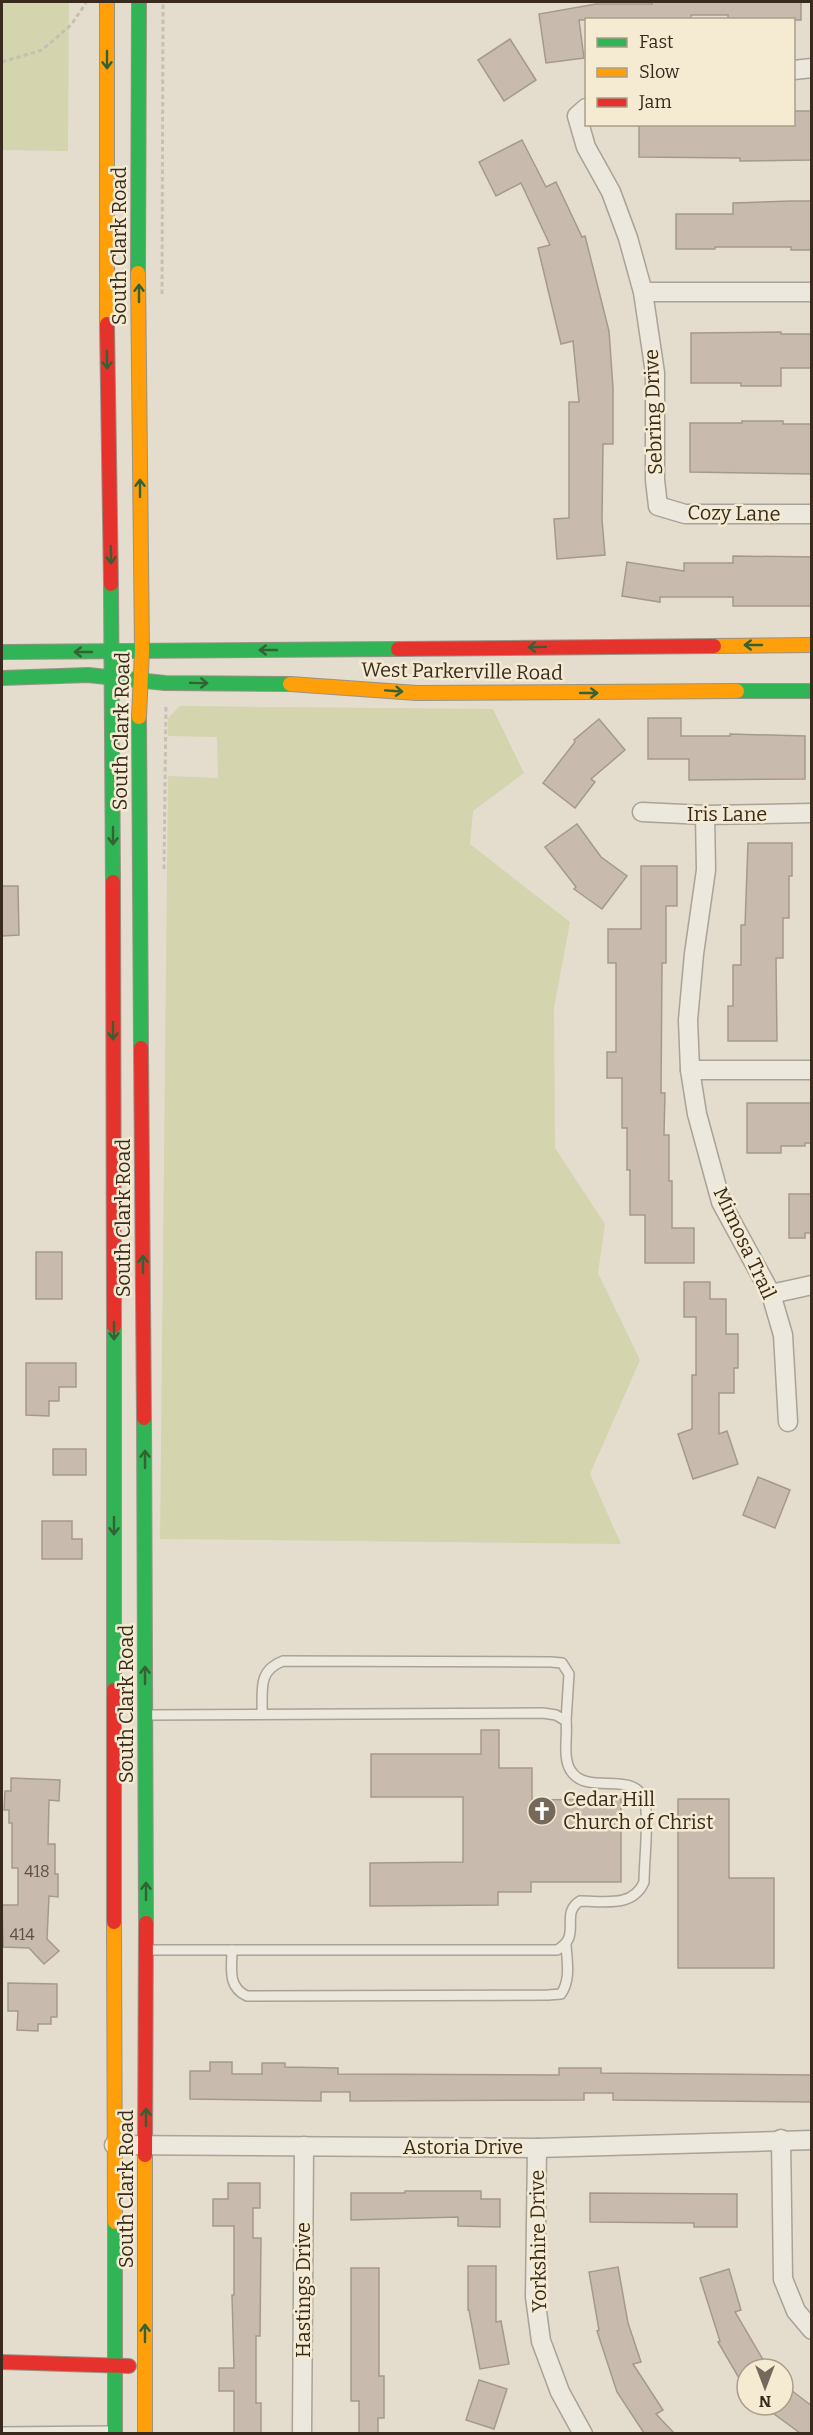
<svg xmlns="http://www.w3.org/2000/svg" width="813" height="2435" font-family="Bitter,serif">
<rect width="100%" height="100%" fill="#e4ddcd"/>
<!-- green -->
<g fill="#d4d4af">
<polygon points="2,2 69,2 68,151 2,150"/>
<polygon points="180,706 493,709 524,773 473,811 470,844 570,922 554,1008 555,1148 605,1224 598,1273 640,1360 590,1474 621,1544 160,1539 168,776 218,778 217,737 168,736 168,718"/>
</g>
<!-- building -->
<g fill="#c8bbae" stroke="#a5998c" stroke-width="1.5">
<polygon points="652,2 801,2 801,20 728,20 728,15 691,15 691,20 579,20 584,58 546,63 539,14 596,4 652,4"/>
<polygon points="510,39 536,80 504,101 478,60"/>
<polygon points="794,111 812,111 812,160 740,161 740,158 639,157 639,124 794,124"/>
<polygon points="522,140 546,187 556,182 582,237 585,236 609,331 613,388 613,444 603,444 602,520 605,555 557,559 554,519 569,518 569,402 579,402 573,341 561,344 538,248 550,245 521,183 496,196 479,162"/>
<polygon points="791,201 812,201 812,250 791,250 791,247 715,247 715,249 676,249 676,214 733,214 733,203"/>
<polygon points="781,332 781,334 812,334 812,368 781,368 781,386 741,386 741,383 691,383 691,333"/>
<polygon points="742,421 783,421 783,424 812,424 812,474 690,472 690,423 742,423"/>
<polygon points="733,556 812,557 812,606 733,606 733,597 660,597 660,602 622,596 627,562 684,571 684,563 733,563"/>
<polygon points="648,718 681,718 681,736 730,736 730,734 805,736 805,779 689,780 689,759 648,759"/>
<polygon points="599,719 625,750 591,779 595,782 575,808 543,783 575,742 574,740"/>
<polygon points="577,824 601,857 627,876 602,909 574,889 576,887 545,847"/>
<polygon points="748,843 792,843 792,876 789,876 789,918 783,918 783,958 776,958 777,1041 728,1041 728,1006 733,1006 733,965 741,965 741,925 745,925"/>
<polygon points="641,866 677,866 677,906 666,906 666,963 662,963 661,1093 665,1093 664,1135 669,1135 669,1181 672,1181 672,1228 694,1228 694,1263 645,1263 645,1215 630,1215 630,1170 627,1170 627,1128 622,1128 622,1078 607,1078 607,1052 616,1052 616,963 608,963 608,929 641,929"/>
<polygon points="2,886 18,886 19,935 2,936"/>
<polygon points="747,1103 812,1103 812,1143 805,1143 805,1146 781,1146 781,1153 747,1153"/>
<polygon points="789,1194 812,1194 812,1233 805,1233 805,1238 789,1238"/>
<rect x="36" y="1252" width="26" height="47"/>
<polygon points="684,1282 710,1282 710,1299 726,1299 726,1334 738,1334 738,1368 734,1368 734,1393 719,1393 719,1434 727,1431 738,1464 693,1479 678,1434 692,1429 692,1375 696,1375 696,1317 684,1317"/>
<polygon points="26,1363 76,1363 76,1387 59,1387 59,1401 49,1401 49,1416 26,1415"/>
<rect x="53" y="1449" width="33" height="26"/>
<polygon points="758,1477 790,1490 775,1528 743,1515"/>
<polygon points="42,1521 72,1521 72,1539 82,1539 82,1559 42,1559"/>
<polygon points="481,1730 499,1730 499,1768 532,1768 532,1800 621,1799 621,1882 531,1882 531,1892 498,1892 498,1905 370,1906 370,1863 463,1862 463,1797 371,1797 371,1754 481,1754"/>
<polygon points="11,1778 60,1780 59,1801 49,1800 48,1844 55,1844 55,1874 58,1874 58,1897 49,1896 47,1939 59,1951 44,1964 29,1948 3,1947 2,1905 18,1905 18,1868 12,1868 12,1823 9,1823 9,1810 4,1810 5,1791 11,1791"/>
<polygon points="678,1799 729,1799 729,1878 774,1878 774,1968 678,1968"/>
<polygon points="8,1983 57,1984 57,2017 51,2017 51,2024 38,2024 38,2031 17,2030 18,2011 8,2011"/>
<polygon points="210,2062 232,2062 232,2074 262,2074 262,2063 285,2063 285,2067 338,2068 338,2074 559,2075 559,2068 601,2068 601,2073 812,2075 812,2102 613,2100 613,2093 584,2093 584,2100 350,2101 350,2092 321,2092 321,2101 190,2099 190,2071 210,2071"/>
<polygon points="228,2183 260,2183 260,2208 253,2208 253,2238 261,2238 260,2336 256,2336 256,2403 261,2403 261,2433 234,2433 234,2391 219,2391 219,2368 234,2368 232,2295 234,2295 234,2226 213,2226 213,2199 228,2199"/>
<polygon points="405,2191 481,2191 481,2199 500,2199 500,2227 458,2226 458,2217 351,2220 351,2193 405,2193"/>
<polygon points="590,2193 737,2194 737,2227 694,2227 694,2223 590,2222"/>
<polygon points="468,2266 496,2266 496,2322 501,2321 509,2364 480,2369 469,2310 468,2310"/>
<polygon points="618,2267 628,2323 641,2362 633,2364 663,2410 656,2414 674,2433 644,2433 617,2392 597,2331 599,2330 589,2272"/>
<polygon points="351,2268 379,2268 379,2376 384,2376 384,2418 378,2418 378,2433 359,2433 359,2401 351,2401"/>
<polygon points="729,2269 741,2310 735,2312 765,2363 754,2369 747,2369 747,2373 739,2378 718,2342 720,2341 700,2278"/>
<polygon points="479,2380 507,2389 494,2429 466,2420"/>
<polygon points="783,2384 812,2406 812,2433 800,2433 762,2405 783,2405"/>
</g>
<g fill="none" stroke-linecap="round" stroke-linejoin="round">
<!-- lane casing -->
<g stroke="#a9a296" stroke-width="12">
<g id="lane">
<path d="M262,1714C263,1690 257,1671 283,1661L551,1662L562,1663L569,1674L566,1721"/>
<path d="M147,1950H557C583,1936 559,1914 580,1901C604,1901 633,1908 644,1882C644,1862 649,1821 645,1803C637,1768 588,1797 571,1771C562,1758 568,1736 566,1721L556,1715L543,1713L148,1715"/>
<path d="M232,1950C232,1968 227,1987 247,1996L548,1995L561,1994C571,1979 567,1962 566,1945"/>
<polyline points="2,2432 112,2431"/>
</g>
</g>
<!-- street casing -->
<g stroke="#a9a296" stroke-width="21">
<g id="street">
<polyline points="794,70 812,68"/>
<polyline points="586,108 577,116 586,147 611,192 628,238 643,292 655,373 655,480 658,506 685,514 812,514"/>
<polyline points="643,292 812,292"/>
<polyline points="642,812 705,815 812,813"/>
<polyline points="705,815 706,870 694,954 688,1020 690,1070 697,1114 721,1202 771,1294 783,1335 788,1422"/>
<polyline points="690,1070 812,1070"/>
<polyline points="771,1294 812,1285"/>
<polyline points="781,2139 783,2279 796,2311 812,2330"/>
<polyline points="114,2145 537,2148 812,2140"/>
<polyline points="537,2148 535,2297 541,2341 560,2392 583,2434"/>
<polyline points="302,2434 304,2146"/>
</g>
</g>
<!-- fast casing -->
<g stroke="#999286" stroke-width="16">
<g id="fast">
<polyline points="138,273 139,2"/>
<polyline points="111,584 113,882"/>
<polyline points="2,652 398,649"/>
<polyline points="2,678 88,675 165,683 290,684"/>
<polyline points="737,691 812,691"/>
<polyline points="139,717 141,1048"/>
<polyline points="114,1326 114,1690"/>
<polyline points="144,1418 146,1923"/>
<polyline points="115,2222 115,2434"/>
</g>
</g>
<!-- slow casing -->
<g stroke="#999286" stroke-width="16">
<g id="slow">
<polyline points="138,273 142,651 139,717"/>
<polyline points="107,324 107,2"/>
<polyline points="714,646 812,645"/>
<polyline points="290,684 417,693 737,691"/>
<polyline points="114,1922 115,2222"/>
<polyline points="145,2434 145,2155"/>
</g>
</g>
<!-- jam casing -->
<g stroke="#999286" stroke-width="16">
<g id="jam">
<polyline points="107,324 111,584"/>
<polyline points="398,649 714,646"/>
<polyline points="113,882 114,1326"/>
<polyline points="141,1048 144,1418"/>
<polyline points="114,1690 114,1922"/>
<polyline points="145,2155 146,1923"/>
<polyline points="2,2362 129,2366"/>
</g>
</g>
<!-- path -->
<g stroke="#c5bfb5" stroke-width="3" stroke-dasharray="4.5 3" stroke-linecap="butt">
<polyline points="2,62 42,50 71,25 86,3"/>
<polyline points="162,294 163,2"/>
<polyline points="164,869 166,704"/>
</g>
<!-- lane -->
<use href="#lane" stroke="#ece8de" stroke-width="9"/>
<!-- street -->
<use href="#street" stroke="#ece8de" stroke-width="18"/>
<!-- fast -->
<use href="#fast" stroke="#30b455" stroke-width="14"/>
<!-- slow -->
<use href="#slow" stroke="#ff9f0a" stroke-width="14"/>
<!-- jam -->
<use href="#jam" stroke="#e5322d" stroke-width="14"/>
</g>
<!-- one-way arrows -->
<defs><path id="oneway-shaft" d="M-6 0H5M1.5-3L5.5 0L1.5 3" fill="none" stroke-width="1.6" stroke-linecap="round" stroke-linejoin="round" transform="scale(1.5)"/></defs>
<g stroke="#356234">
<use href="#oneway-shaft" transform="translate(107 60) rotate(90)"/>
<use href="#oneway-shaft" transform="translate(139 293) rotate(-90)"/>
<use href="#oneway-shaft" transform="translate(107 360) rotate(89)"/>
<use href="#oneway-shaft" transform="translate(140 488) rotate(-90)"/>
<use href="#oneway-shaft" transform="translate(111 555) rotate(89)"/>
<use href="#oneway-shaft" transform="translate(753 645) rotate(180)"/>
<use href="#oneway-shaft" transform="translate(537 647) rotate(179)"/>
<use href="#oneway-shaft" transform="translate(268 650) rotate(180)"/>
<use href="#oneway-shaft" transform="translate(83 652) rotate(180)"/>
<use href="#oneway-shaft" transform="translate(199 683) rotate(1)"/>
<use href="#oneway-shaft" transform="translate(394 691) rotate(4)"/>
<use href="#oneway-shaft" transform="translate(589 693)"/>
<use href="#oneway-shaft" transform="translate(113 836) rotate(90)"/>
<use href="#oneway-shaft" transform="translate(113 1031) rotate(90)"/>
<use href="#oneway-shaft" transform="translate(143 1264) rotate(-90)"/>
<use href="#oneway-shaft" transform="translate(114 1331) rotate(90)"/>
<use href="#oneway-shaft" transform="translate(145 1459) rotate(-90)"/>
<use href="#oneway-shaft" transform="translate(114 1526) rotate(90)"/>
<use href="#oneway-shaft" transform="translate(145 1675) rotate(-90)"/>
<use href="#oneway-shaft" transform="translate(146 1891) rotate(-90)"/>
<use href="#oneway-shaft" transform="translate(146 2117) rotate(-90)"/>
<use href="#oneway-shaft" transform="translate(145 2333) rotate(-90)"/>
</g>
<!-- icons -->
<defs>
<g id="church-disc" transform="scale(1.5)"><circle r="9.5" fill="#74695b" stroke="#f5ebd3"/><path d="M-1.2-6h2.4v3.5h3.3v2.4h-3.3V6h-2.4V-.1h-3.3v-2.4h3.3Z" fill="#fff"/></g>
</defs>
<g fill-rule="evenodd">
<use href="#church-disc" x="542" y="1811"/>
</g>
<g text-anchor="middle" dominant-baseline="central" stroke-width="5" stroke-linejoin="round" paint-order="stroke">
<!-- number labels -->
<g font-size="16" fill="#5c4f42">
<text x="37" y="1871">418</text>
<text x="22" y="1934">414</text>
</g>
<!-- street labels -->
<g font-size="20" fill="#382b1e" stroke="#f5ebd3">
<text transform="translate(119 246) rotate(-90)">South Clark Road</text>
<text transform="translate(653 412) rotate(-92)">Sebring Drive</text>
<text transform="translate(734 513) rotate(1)">Cozy Lane</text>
<text transform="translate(462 671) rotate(1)">West Parkerville Road</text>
<text transform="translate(121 731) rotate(-89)">South Clark Road</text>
<text x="727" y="814">Iris Lane</text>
<text transform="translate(123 1218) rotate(-90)">South Clark Road</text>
<text transform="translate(745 1243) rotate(65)">Mimosa Trail</text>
<text transform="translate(126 1704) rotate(-90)">South Clark Road</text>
<text x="463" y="2147">Astoria Drive</text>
<text transform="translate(126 2189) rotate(-90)">South Clark Road</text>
<text transform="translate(538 2241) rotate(-91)">Yorkshire Drive</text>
<text transform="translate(303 2290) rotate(-90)">Hastings Drive</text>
</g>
<!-- poi labels -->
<g font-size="20" fill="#382b1e" stroke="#f5ebd3" text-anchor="start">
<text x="563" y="1799">Cedar Hill<tspan x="563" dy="23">Church of Christ</tspan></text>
</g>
</g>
<!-- border -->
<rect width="813" height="2435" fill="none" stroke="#382b1e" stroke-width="6"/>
<!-- legend -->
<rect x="585" y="18" width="210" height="108" fill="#f5ebd3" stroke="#a99e8b" stroke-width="1.5"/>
<rect x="597" y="38" width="30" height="9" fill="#30b455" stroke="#a99e8b" stroke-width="1.5"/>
<text x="639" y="48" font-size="18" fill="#382b1e">Fast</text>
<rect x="597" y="68" width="30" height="9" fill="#ff9f0a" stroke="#a99e8b" stroke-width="1.5"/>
<text x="639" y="78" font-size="18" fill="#382b1e">Slow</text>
<rect x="597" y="98" width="30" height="9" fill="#e5322d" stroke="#a99e8b" stroke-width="1.5"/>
<text x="639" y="108" font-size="18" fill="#382b1e">Jam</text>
<!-- north arrow -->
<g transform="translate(765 2387) rotate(180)"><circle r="28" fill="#f5ebd3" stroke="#a99e8b" stroke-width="1.5"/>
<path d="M0-4.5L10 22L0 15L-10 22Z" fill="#74695b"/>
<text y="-9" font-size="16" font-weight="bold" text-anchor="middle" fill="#382b1e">N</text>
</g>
</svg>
